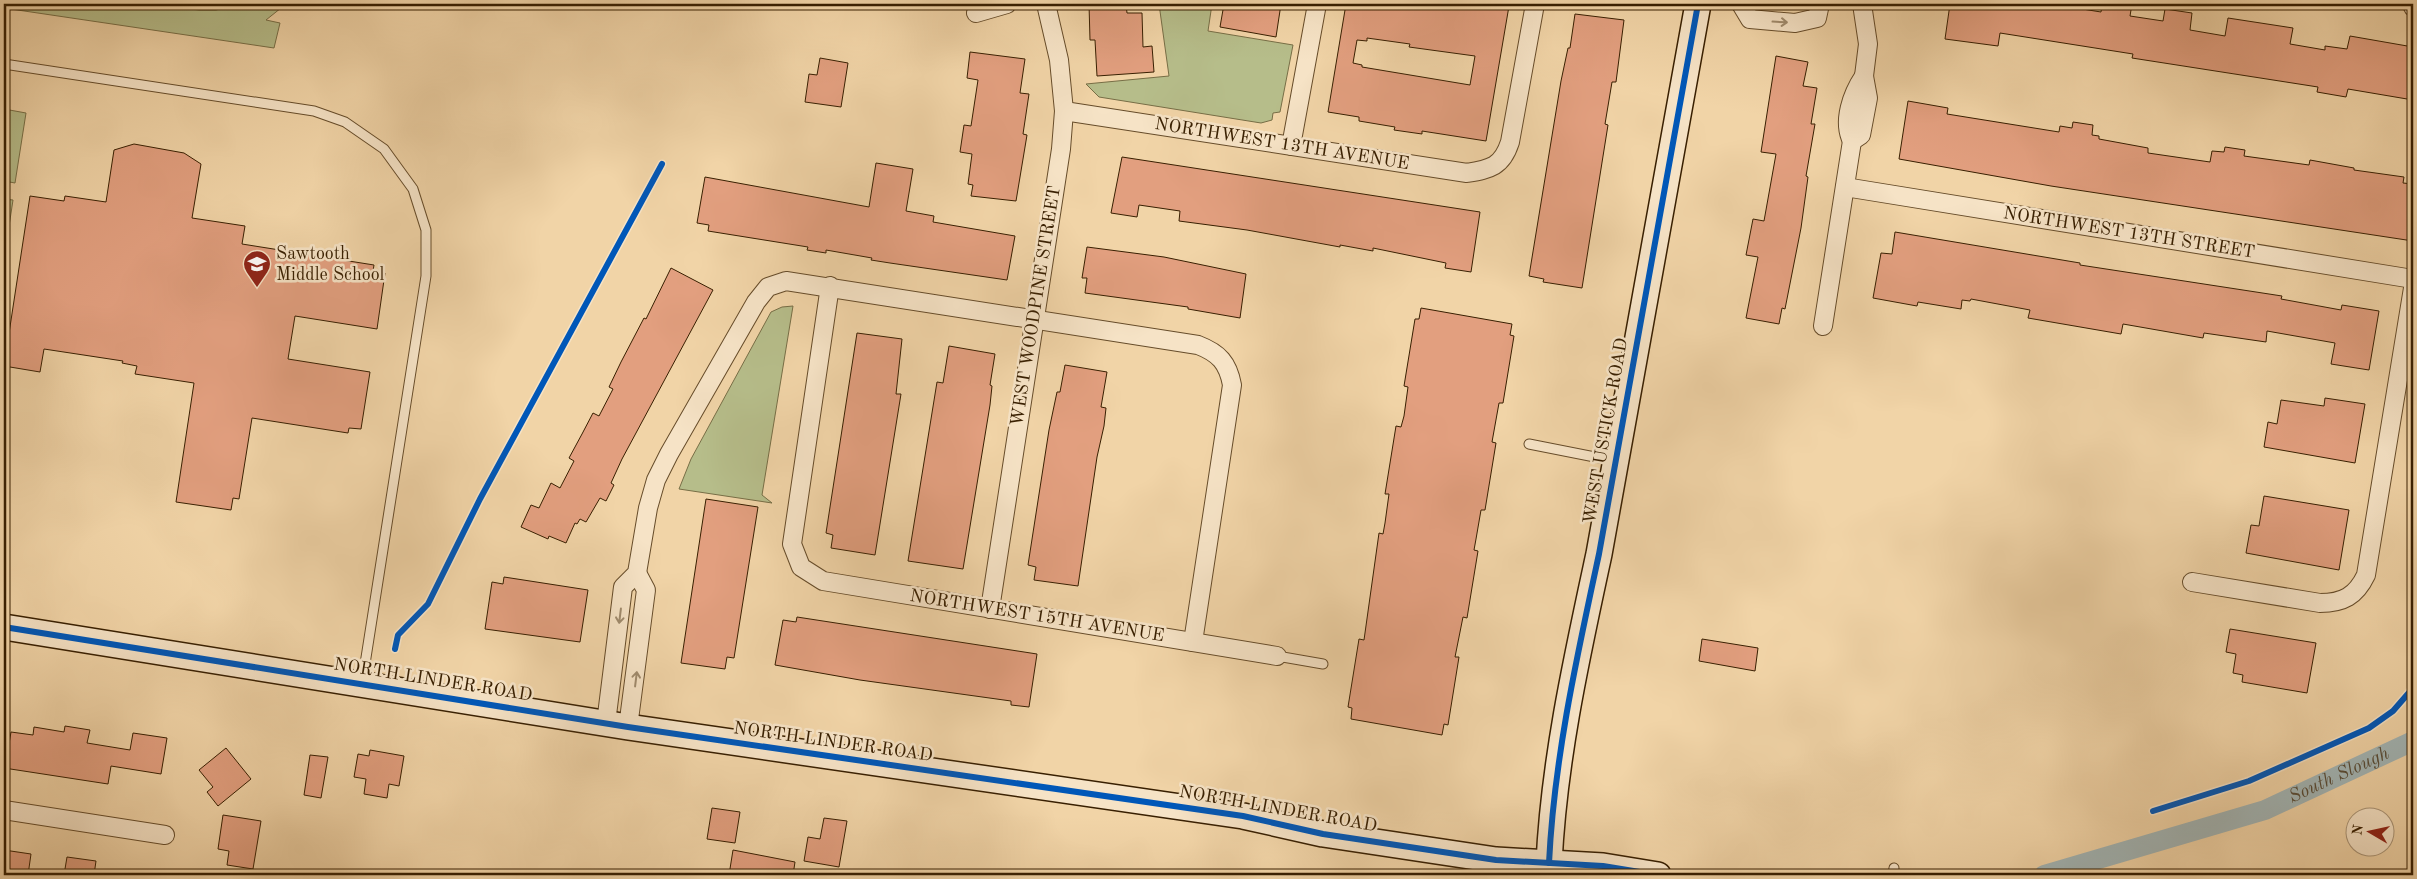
<svg xmlns="http://www.w3.org/2000/svg" width="2417" height="879" font-family="'Old Standard TT',serif">
<rect width="100%" height="100%" fill="#f1d4a7"/>
<filter id="stains"><feTurbulence type="fractalNoise" baseFrequency=".004" numOctaves="4"/><feColorMatrix values="0 0 0 0 .2 0 0 0 0 .09 0 0 0 0 .02 0 0 0 .5 -.17"/></filter>
<radialGradient id="worn" r=".72"><stop offset=".6" stop-color="#630" stop-opacity="0"/><stop offset="1" stop-color="#630" stop-opacity=".3"/></radialGradient>
<!-- green -->
<g fill="#b6bd8a" stroke="#776e46">
<polygon points="4,4 153,4 199,10 216,10 240,4 286,4 266,20 280,23 274,48 4,8"/>
<polygon points="1159,4 1212,4 1208,31 1293,45 1280,112 1273,113 1272,120 1261,123 1099,97 1086,84 1169,76"/>
<polygon points="4,109 26,113 15,183 4,181"/>
<polygon points="4,199 13,200 4,259"/>
<polygon points="793,306 762,495 772,503 679,489 691,459 771,312 782,307"/>
</g>
<g fill="none" stroke-linecap="round" stroke-linejoin="round">
<!-- canal -->
<path stroke="#a2b5b5" stroke-width="20" id="s1" d="M2044,875L2265,810L2413,741"/>
</g>
<!-- building -->
<g fill="#e29f7f" stroke="#381f01" fill-rule="evenodd">
<polygon points="1089,4 1126,4 1127,13 1142,13 1143,47 1152,46 1154,72 1097,76 1095,40 1090,40"/>
<polygon points="1224,4 1281,4 1276,37 1220,27"/>
<path d="M1346,4H1494L1509,6L1486,141L1422,131V134L1394,130L1395,127L1359,121V117L1328,112ZM1367,38L1410,44L1409,47L1475,56L1470,85L1362,67V65L1353,63L1357,40L1367,41Z"/>
<polygon points="1950,4 2070,4 2070,7 2101,12 2102,4 2132,4 2130,16 2163,21 2165,9 2192,13 2190,30 2225,36 2228,18 2293,28 2290,44 2325,50 2325,46 2347,49 2350,36 2413,47 2413,100 2348,89 2346,97 2317,92 2318,87 2132,58 2133,54 2000,33 1998,46 1945,39"/>
<polygon points="1575,14 1624,20 1616,82 1612,82 1605,124 1608,125 1604,150 1582,288 1543,282 1544,279 1529,276 1561,81 1568,48 1570,48"/>
<polygon points="970,52 1025,59 1020,93 1029,94 1023,134 1027,135 1016,201 971,196 973,185 968,184 972,154 960,152 964,125 971,126 978,80 967,78"/>
<polygon points="1776,56 1808,62 1803,86 1817,88 1811,124 1815,124 1806,176 1808,177 1801,228 1785,309 1782,308 1779,324 1746,318 1758,257 1746,255 1753,219 1764,221 1776,154 1761,152"/>
<polygon points="820,58 848,63 841,107 805,102 809,74 817,75"/>
<polygon points="1908,101 1948,108 1947,114 2059,132 2060,126 2072,128 2073,122 2093,125 2092,135 2099,136 2099,139 2148,148 2148,153 2210,162 2212,151 2224,152 2225,147 2245,150 2244,156 2309,165 2310,160 2354,168 2354,170 2404,177 2403,183 2413,184 2413,241 2051,186 1899,159"/>
<polygon points="134,144 184,153 201,164 192,218 245,226 242,244 374,265 373,271 385,273 377,329 295,316 288,359 370,372 361,429 349,428 348,433 252,418 239,499 233,498 231,510 176,502 194,383 135,374 137,366 122,363 123,361 44,349 40,372 4,366 30,196 64,201 65,196 106,202 114,150"/>
<polygon points="1122,157 1480,212 1471,272 1445,268 1446,263 1373,248 1373,251 1340,245 1340,247 1247,230 1179,221 1180,211 1139,205 1137,217 1111,213"/>
<polygon points="876,163 913,169 906,211 934,216 933,222 1015,236 1007,280 890,263 871,260 872,258 826,250 826,253 807,250 808,247 708,231 709,225 697,223 705,177 869,207"/>
<polygon points="1895,232 2080,263 2080,265 2282,296 2281,299 2341,310 2342,305 2379,311 2369,370 2331,364 2335,343 2267,331 2266,342 2204,333 2203,338 2123,324 2121,334 2028,318 2030,310 1971,299 1970,301 1962,300 1961,309 1918,302 1917,306 1873,298 1881,253 1892,254"/>
<polygon points="1087,247 1164,257 1246,274 1240,318 1188,309 1188,307 1085,293 1087,278 1082,278"/>
<polygon points="671,268 713,290 622,459 611,483 614,485 606,501 600,498 586,522 580,519 577,524 575,523 566,543 549,536 548,539 521,527 531,505 539,508 551,483 560,488 574,461 569,458 582,434 593,413 599,416 613,389 609,387 621,362 644,318 646,319"/>
<polygon points="1421,308 1512,324 1510,335 1514,336 1503,403 1499,403 1492,442 1496,443 1485,510 1481,510 1476,539 1474,550 1478,551 1467,618 1463,617 1455,657 1459,657 1448,725 1444,724 1442,735 1351,719 1352,708 1348,707 1359,639 1364,640 1379,533 1383,534 1385,523 1389,494 1385,494 1396,426 1401,427 1404,416 1408,387 1404,386 1415,319 1419,319"/>
<polygon points="857,333 902,339 896,394 901,394 875,555 831,548 833,535 826,533"/>
<polygon points="949,346 995,354 990,385 992,386 990,405 963,569 908,561 937,382 943,383"/>
<polygon points="1065,365 1107,372 1101,407 1106,408 1104,426 1097,457 1078,586 1034,580 1036,567 1028,565 1049,430 1057,392 1060,392"/>
<polygon points="2325,398 2365,404 2355,463 2264,447 2268,422 2277,424 2281,400 2324,406"/>
<polygon points="2264,496 2349,510 2339,570 2246,553 2251,525 2259,526"/>
<polygon points="706,499 758,507 734,658 727,657 725,669 681,663"/>
<polygon points="504,577 588,590 580,642 485,629 492,582 503,584"/>
<polygon points="797,617 1037,654 1029,707 1011,705 1011,701 860,680 775,665 783,620 796,622"/>
<polygon points="2230,629 2316,643 2307,693 2242,682 2243,675 2233,673 2236,654 2226,652"/>
<polygon points="1702,639 1758,648 1755,671 1699,661"/>
<polygon points="65,726 90,730 87,743 130,750 133,733 167,738 161,774 111,766 108,784 4,768 4,749 8,750 11,732 33,735 34,727 64,732"/>
<polygon points="226,748 251,779 218,806 207,792 213,787 199,770"/>
<polygon points="370,750 404,756 399,786 389,784 387,798 364,794 366,779 354,777 358,754 369,756"/>
<polygon points="310,755 328,757 321,798 304,795"/>
<polygon points="712,808 740,812 735,843 707,839"/>
<polygon points="223,815 261,821 253,869 227,865 229,851 218,849"/>
<polygon points="824,818 847,821 839,867 804,861 808,837 820,839"/>
<polygon points="4,850 31,854 28,875 4,875"/>
<polygon points="733,850 795,862 793,875 729,875"/>
<polygon points="67,857 96,861 94,875 64,875"/>
</g>
<g fill="none" stroke-linecap="round" stroke-linejoin="round">
<!-- lane casing -->
<g stroke="#664c2a" stroke-width="11">
<g id="lane">
<polyline points="4,64 314,111 345,122 384,149 413,189 426,230 426,276 362,683"/>
<polyline points="1529,444 1615,461"/>
<polyline points="1277,656 1323,664"/>
<polyline points="1893,875 1894,868"/>
</g>
</g>
<!-- street casing -->
<g stroke="#664c2a" stroke-width="20">
<g id="street">
<polyline points="1741,4 1750,19 1795,23 1817,18 1820,4"/>
<polyline points="1862,4 1868,44 1864,76"/>
<polyline points="2412,4 2413,7"/>
<polyline points="976,13 1007,4"/>
<path d="M1864,76L1868,98L1861,135L1852,141C1842,121 1852,94 1864,76Z"/>
<path d="M1064,111L1467,173C1490,169 1502,167 1510,142L1535,4"/>
<polyline points="1291,146 1317,4"/>
<polyline points="1845,187 2413,279"/>
<polyline points="830,286 792,544 801,567 823,581 1277,656"/>
<polyline points="1823,326 1852,141"/>
<path d="M2192,582L2320,603C2343,603 2356,596 2366,575L2413,288"/>
<polyline points="990,609 1061,149 1064,111 1059,60 1046,4"/>
<path d="M606,723L623,587L637,573L648,508L656,480L669,454L756,302L768,287L786,281L1198,345C1219,353 1228,363 1232,385L1193,642"/>
<polyline points="628,727 646,590 637,573"/>
<polyline points="4,810 165,835"/>
</g>
</g>
<!-- secondary casing -->
<g stroke="#381f01" stroke-width="28">
<g id="secondary">
<polyline points="4,627 628,727 1243,816 1323,834 1496,860 1603,866 1658,875"/>
<path d="M1549,863C1554,759 1577,656 1599,554L1698,4"/>
</g>
</g>
<!-- lane -->
<use href="#lane" stroke="#f6e3c6" stroke-width="9"/>
<!-- street -->
<use href="#street" stroke="#f6e3c6" stroke-width="18"/>
<!-- secondary -->
<use href="#secondary" stroke="#f6e3c6" stroke-width="25"/>
<!-- cycleway casing -->
<g stroke="#f6e3c6" stroke-width="9">
<g id="cycleway">
<polyline points="4,627 628,727 1243,816 1323,834 1496,860 1603,866 1658,875"/>
<polyline points="395,649 398,635 428,604 480,499 662,164"/>
<polyline points="2153,811 2249,781 2369,728 2393,711 2413,688"/>
<path d="M1549,863C1554,759 1577,656 1599,554L1698,4"/>
</g>
</g>
<!-- cycleway -->
<use href="#cycleway" stroke="#0057b8" stroke-width="6"/>
</g>
<!-- one-way arrows -->
<defs><path id="oneway-shaft" d="M-6 0H5M1.5-3L5.5 0L1.5 3" fill="none" stroke-width="1.6" stroke-linecap="round" stroke-linejoin="round" transform="scale(1.25)"/></defs>
<g stroke="#a08b6d">
<use href="#oneway-shaft" transform="translate(1780 22) rotate(3)"/>
<use href="#oneway-shaft" transform="translate(620 616) rotate(97)"/>
<use href="#oneway-shaft" transform="translate(636 679) rotate(-83)"/>
</g>
<!-- icons -->
<defs>
<g id="school-pin" transform="scale(1.4375)"><path d="M0 17L-7.5 6A9.5 9.5 0 1 1 7.5 6Z" fill="#8f2418" stroke="#f6e3c6"/><path d="M0-5L7-2L0 1L-7-2ZM-4 1L0 2.5L4 1V4Q0 6-4 4Z" fill="#fff"/></g>
</defs>
<g fill-rule="evenodd">
<use href="#school-pin" x="257" y="264"/>
</g>
<g text-anchor="middle" dominant-baseline="central" stroke-width="5" stroke-linejoin="round" paint-order="stroke">
<!-- street labels -->
<g font-size="18" fill="#381f01" stroke="#f6e3c6">
<text transform="translate(1282 144) rotate(9)">NORTHWEST 13TH AVENUE</text>
<text transform="translate(2129 233) rotate(9)">NORTHWEST 13TH STREET</text>
<text transform="translate(1036 306) rotate(-81)">WEST WOODPINE STREET</text>
<text transform="translate(1606 431) rotate(-80)">WEST USTICK ROAD</text>
<text transform="translate(1037 616) rotate(9)">NORTHWEST 15TH AVENUE</text>
<text transform="translate(433 680) rotate(9)">NORTH LINDER ROAD</text>
<text transform="translate(833 742) rotate(8)">NORTH LINDER ROAD</text>
<text transform="translate(1278 809) rotate(10)">NORTH LINDER ROAD</text>
</g>
<!-- poi labels -->
<g font-size="18" fill="#381f01" stroke="#f6e3c6" text-anchor="start">
<text x="276" y="254">Sawtooth<tspan x="276" dy="21">Middle School</tspan></text>
</g>
<!-- water labels -->
<g font-size="19" font-style="italic" fill="#584c37" stroke="#f6e3c6">
<text stroke="none"><textPath href="#s1" startOffset="312">South Slough</textPath></text>
</g>
</g>
<!-- margin -->
<rect width="2417" height="879" fill="none" stroke="#f1d4a7" stroke-width="20"/>
<rect x="5" y="5" width="2407" height="869" fill="none" stroke="#381f01" stroke-width="2.5"/>
<rect x="10" y="10" width="2397" height="859" fill="none" stroke="#381f01"/>
<!-- north arrow -->
<g transform="translate(2370 832) rotate(279)"><circle r="24" fill="#f6e3c6" stroke="#aa9577"/>
<path d="M0-4L9 19L0 12L-9 19Z" fill="#8f2418"/>
<text y="-8" font-size="14" font-weight="bold" text-anchor="middle" fill="#381f01">N</text>
</g>
<rect width="100%" height="100%" filter="url(#stains)"/>
<rect width="100%" height="100%" fill="url(#worn)"/>
</svg>
